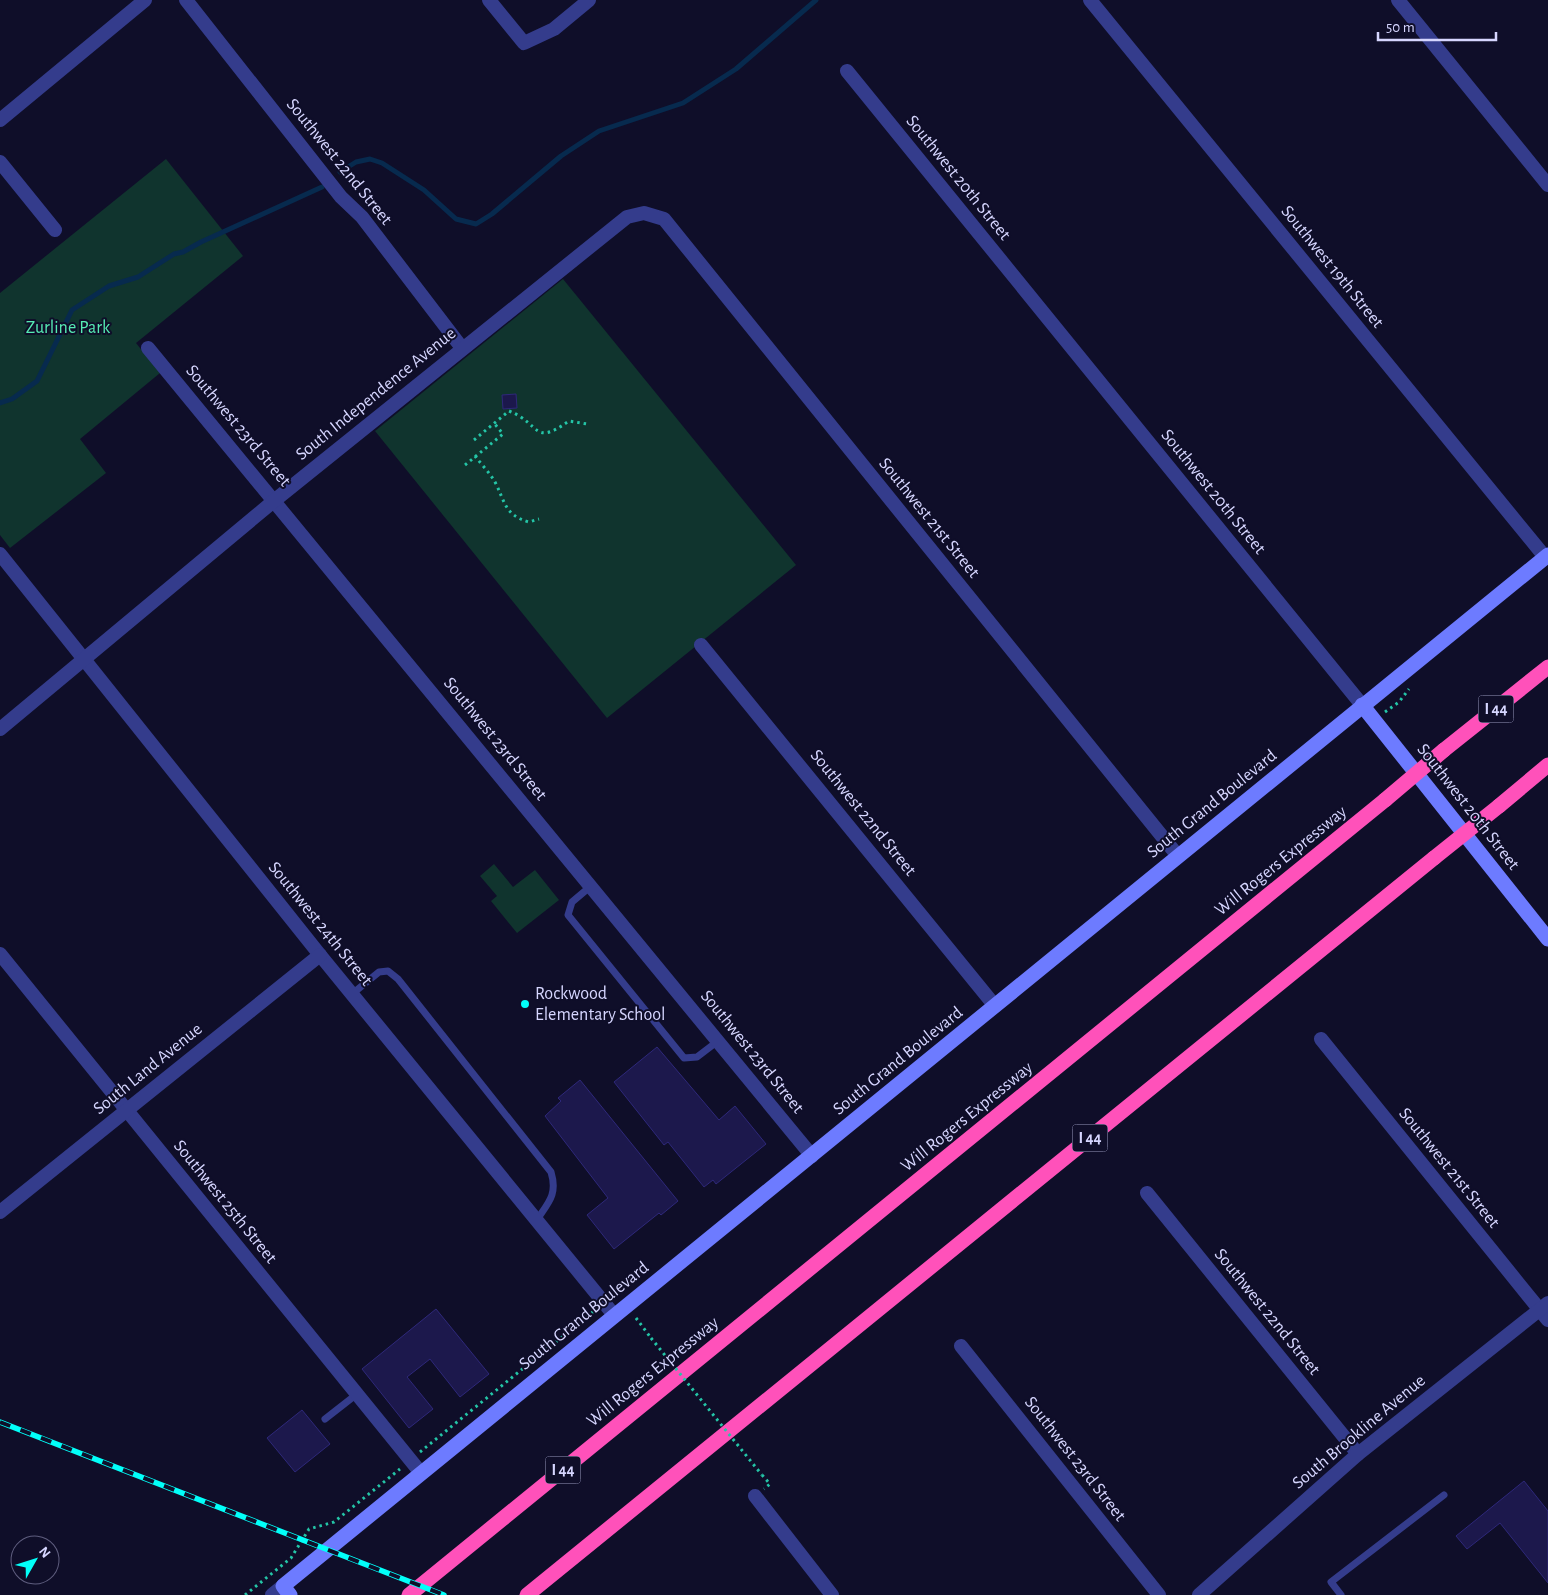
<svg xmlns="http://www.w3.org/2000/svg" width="1548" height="1595" font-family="'Alegreya Sans',sans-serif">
<rect width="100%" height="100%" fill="#0f0e29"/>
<!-- green -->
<g fill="#10342e">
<polygon points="166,159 243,256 136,343 160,373 80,439 106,473 10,548 0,535 0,293"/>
<polygon points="563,279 796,565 607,718 375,431"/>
<polygon points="494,864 513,887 535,870 559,900 517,933 491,901 497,896 480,876"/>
</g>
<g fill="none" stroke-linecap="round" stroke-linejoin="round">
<!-- stream -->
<g stroke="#072a4e" stroke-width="5">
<polyline points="340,172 356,162 370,159 382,163 424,190 456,219 476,224 492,214 561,156 599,131 683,103 736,69 816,0"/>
<polyline points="0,403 12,399 37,381 72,310 109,286 138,277 174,254 183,252 201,242 322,187"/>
</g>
</g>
<!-- building -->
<g fill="#1c184c" stroke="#2e287a">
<polygon points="516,394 517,408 503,409 502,395"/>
<polygon points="657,1047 719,1120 735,1106 766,1144 716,1184 713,1180 704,1187 668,1142 664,1145 614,1082"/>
<polygon points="580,1080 678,1201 661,1215 659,1213 614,1249 587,1215 608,1198 545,1116 561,1101 558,1098"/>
<polygon points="436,1309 489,1374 460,1397 430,1359 407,1377 433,1409 409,1428 362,1369"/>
<polygon points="302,1410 330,1444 295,1472 267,1438"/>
<polygon points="1524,1481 1548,1511 1548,1583 1500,1523 1467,1549 1456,1536"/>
</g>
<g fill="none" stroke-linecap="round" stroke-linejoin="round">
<!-- path -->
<g stroke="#24c5a7" stroke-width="3" stroke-dasharray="2.5 4" stroke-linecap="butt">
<path d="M474,440L509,411C542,424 532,447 569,421L587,424"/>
<path d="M475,456C481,464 490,473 495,482C505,501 504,515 529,522L539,519"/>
<polyline points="465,465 503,434 494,423"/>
<polyline points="1385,712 1399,702 1409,689"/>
<polyline points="614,1294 625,1286"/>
<polyline points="636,1318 651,1338"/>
<polyline points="420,1452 594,1311"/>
<polyline points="762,1475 770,1484 764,1489"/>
<polyline points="245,1595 291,1558 309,1529 334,1522 400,1469"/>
</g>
<!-- lane -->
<g stroke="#343c8c" stroke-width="7">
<polyline points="591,886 572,902 568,915 684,1058 697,1057 718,1041"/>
<path d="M352,994L379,972L388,971L398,979L551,1172C558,1195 548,1203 536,1221"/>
<polyline points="325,1419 357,1394"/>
<polyline points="1341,1595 1331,1582 1444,1495"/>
</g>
<!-- street -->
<g stroke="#343c8c" stroke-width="14">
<polyline points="186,0 341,197 362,217 462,348"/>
<polyline points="489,0 524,43 554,29 589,0"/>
<polyline points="1090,0 1545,557"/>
<polyline points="1398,0 1548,185"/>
<polyline points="847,71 1362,705"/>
<polyline points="0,120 145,0"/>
<polyline points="0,162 55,230"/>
<polyline points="148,348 812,1156"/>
<polyline points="0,554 320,955 614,1315"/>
<polyline points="701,645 995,1006"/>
<polyline points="0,729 275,500 627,217 644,213 664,219 1178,856"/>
<polyline points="0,954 421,1473"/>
<polyline points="1321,1039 1548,1320"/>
<polyline points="1147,1193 1358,1454"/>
<polyline points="0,1212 320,955"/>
<polyline points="961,1346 1159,1595"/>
<polyline points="755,1496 832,1595"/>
<polyline points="272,1595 283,1586"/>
<polyline points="1199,1595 1358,1454 1548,1303"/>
</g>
<!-- secondary -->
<g stroke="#6d7bff" stroke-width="15">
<polyline points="1362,705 1548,939"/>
<polyline points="290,1595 283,1586 1548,555"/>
</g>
<!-- highway -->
<g stroke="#ff51ba" stroke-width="15">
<polyline points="1444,750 1548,667"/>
<polyline points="1499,806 1548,765"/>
<polyline points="409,1595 1385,800"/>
<polyline points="527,1595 1434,858"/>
</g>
<!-- rail casing -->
<g stroke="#02fff9" stroke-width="5.5">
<polyline id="rail" points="0,1422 444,1595"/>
</g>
<!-- rail -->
<use href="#rail" stroke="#0f0e29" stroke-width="4" stroke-dasharray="11" stroke-linecap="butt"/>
<!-- path-bridge -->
<polyline stroke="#24c5a7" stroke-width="3" stroke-dasharray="2.5 4" stroke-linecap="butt" points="651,1338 762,1475"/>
<!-- highway-bridge -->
<g stroke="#ff51ba" stroke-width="15">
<polyline points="1385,800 1444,750"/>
<polyline points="1434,858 1499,806"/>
</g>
</g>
<!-- markers -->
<circle fill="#02fff9" stroke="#0f0e29" stroke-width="2" cx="525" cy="1004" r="5"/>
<g text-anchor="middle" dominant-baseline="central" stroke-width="4" stroke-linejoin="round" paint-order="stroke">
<!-- shield labels -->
<g fill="#0f0e29" stroke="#9a9abf" stroke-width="1">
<rect x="1478.5" y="695.5" width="35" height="27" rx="4"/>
<rect x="1072.5" y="1124.5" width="35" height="27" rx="4"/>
<rect x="545.5" y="1456.5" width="35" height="27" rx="4"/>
</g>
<g font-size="16" font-weight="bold" fill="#d6d6ff">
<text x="1496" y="709">I 44</text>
<text x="1090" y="1138">I 44</text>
<text x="563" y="1470">I 44</text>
</g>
<!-- street labels -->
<g font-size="18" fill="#d6d6ff" stroke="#0f0e29">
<text transform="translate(339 162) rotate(51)">Southwest 22nd Street</text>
<text transform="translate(958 178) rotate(51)">Southwest 20th Street</text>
<text transform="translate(1332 267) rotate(51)">Southwest 19th Street</text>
<text transform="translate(376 394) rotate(-39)">South Independence Avenue</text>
<text transform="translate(238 426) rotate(50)">Southwest 23rd Street</text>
<text transform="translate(1213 492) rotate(51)">Southwest 20th Street</text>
<text transform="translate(929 518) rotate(51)">Southwest 21st Street</text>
<text transform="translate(495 739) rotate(51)">Southwest 23rd Street</text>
<text transform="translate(1212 804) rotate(-39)">South Grand Boulevard</text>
<text transform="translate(1468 807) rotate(52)">Southwest 20th Street</text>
<text transform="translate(863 813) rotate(51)">Southwest 22nd Street</text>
<text transform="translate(1281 861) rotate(-39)">Will Rogers Expressway</text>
<text transform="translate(320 924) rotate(51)">Southwest 24th Street</text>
<text transform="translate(752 1052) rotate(51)">Southwest 23rd Street</text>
<text transform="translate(898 1061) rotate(-39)">South Grand Boulevard</text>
<text transform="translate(148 1069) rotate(-39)">South Land Avenue</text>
<text transform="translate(967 1117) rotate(-39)">Will Rogers Expressway</text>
<text transform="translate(1449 1168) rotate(51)">Southwest 21st Street</text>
<text transform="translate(225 1202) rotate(51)">Southwest 25th Street</text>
<text transform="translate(1267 1312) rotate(51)">Southwest 22nd Street</text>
<text transform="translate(584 1316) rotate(-39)">South Grand Boulevard</text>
<text transform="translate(653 1372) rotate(-39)">Will Rogers Expressway</text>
<text transform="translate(1359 1432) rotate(-40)">South Brookline Avenue</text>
<text transform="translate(1075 1459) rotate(52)">Southwest 23rd Street</text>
</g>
<!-- park labels -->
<g font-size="18" fill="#56ebb3" stroke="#0f0e29">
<text x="68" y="328">Zurline Park</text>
</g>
<!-- poi labels -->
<g font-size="18" fill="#d6d6ff" stroke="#0f0e29" text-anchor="start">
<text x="535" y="994">Rockwood<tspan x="535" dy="21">Elementary School</tspan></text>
</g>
</g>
<!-- north arrow -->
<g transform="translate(35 1560) rotate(51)"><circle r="24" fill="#0f0e29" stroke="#5f5e7f"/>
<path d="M0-4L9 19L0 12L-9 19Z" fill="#02fff9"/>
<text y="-8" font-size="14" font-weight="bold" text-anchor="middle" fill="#d6d6ff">N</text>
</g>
<!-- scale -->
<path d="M1378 32v8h118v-8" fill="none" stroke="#d6d6ff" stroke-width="2.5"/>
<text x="1386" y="32" font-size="15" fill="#d6d6ff" stroke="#0f0e29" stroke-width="4" paint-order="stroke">50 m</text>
</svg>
